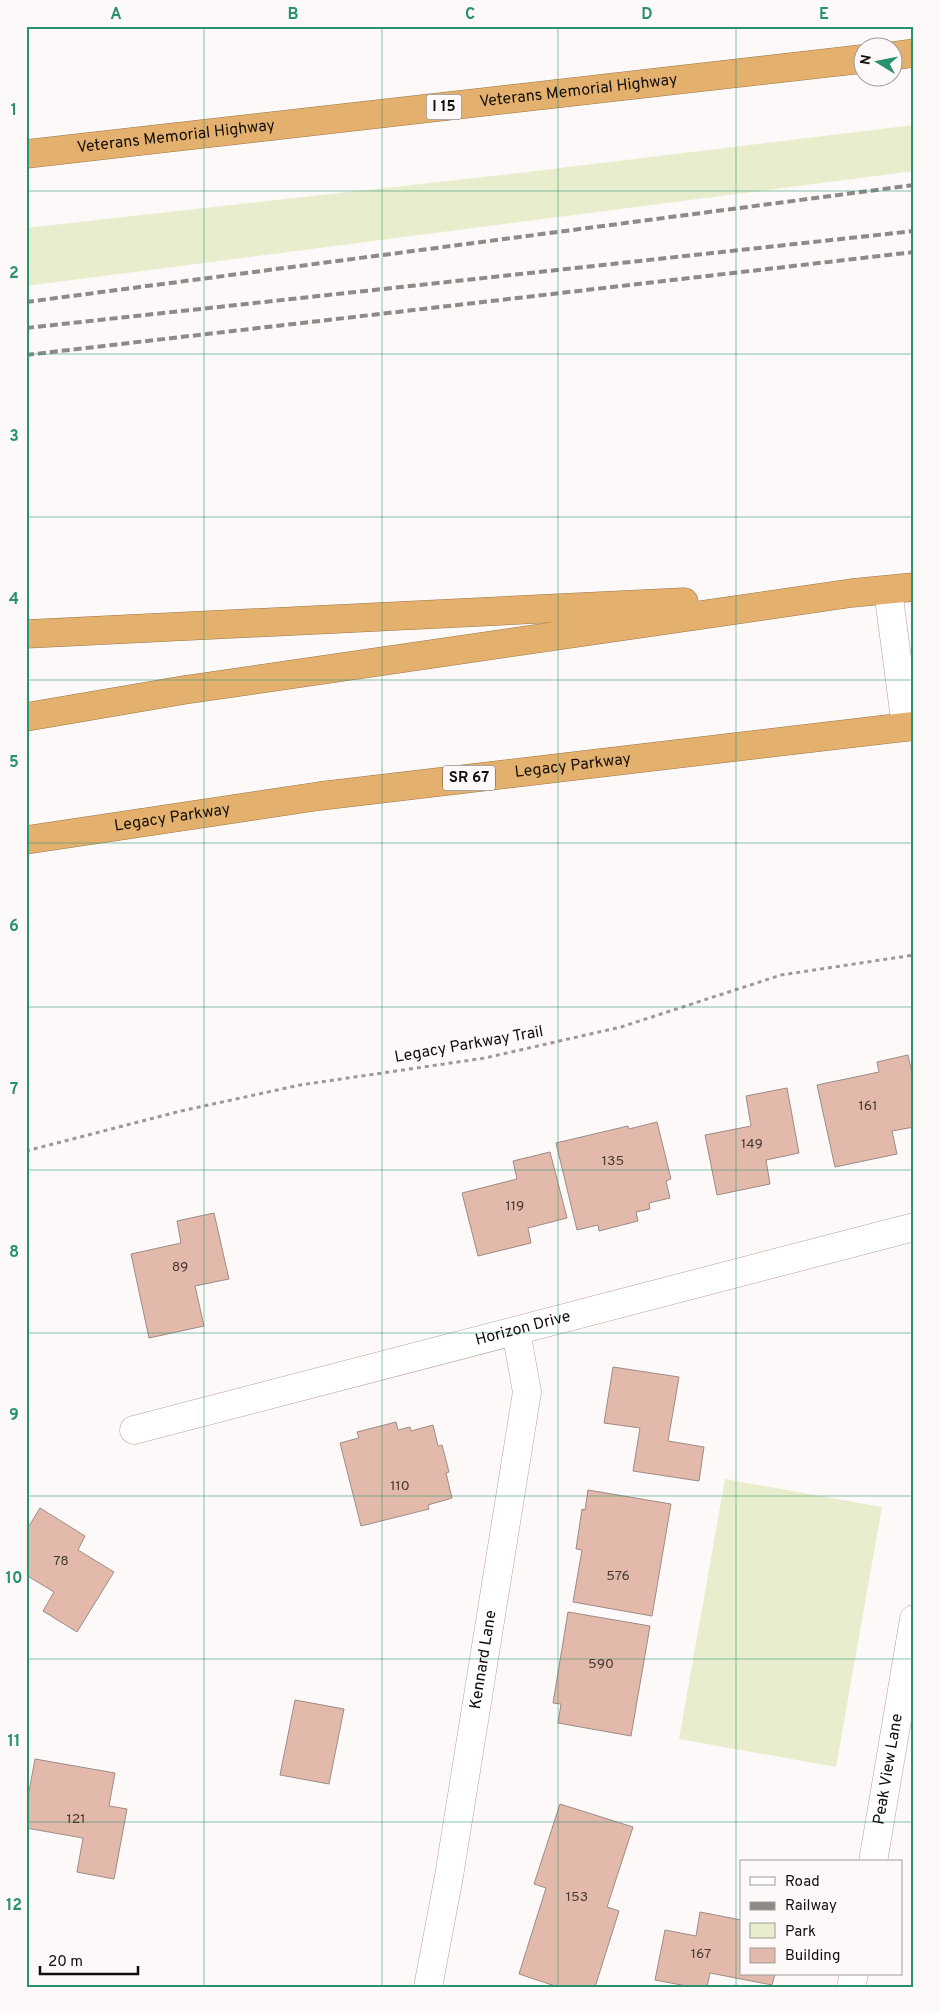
<svg xmlns="http://www.w3.org/2000/svg" width="940" height="2013" font-family="Overpass,sans-serif">
<rect width="100%" height="100%" fill="#fdf9f8"/>
<!-- green -->
<g fill="#e8eecd">
<polygon points="914,125 914,171 26,286 26,228 527,172"/>
<polygon points="725,1479 882,1507 836,1767 679,1739"/>
</g>
<!-- building -->
<g fill="#e3b9ab" stroke="#9d8c86">
<polygon points="908,1055 914,1082 914,1127 892,1131 897,1154 835,1167 817,1085 879,1072 877,1062"/>
<polygon points="787,1088 799,1153 766,1160 770,1184 717,1195 705,1135 751,1126 746,1096"/>
<polygon points="657,1122 671,1179 666,1181 670,1198 649,1203 650,1209 636,1212 638,1221 599,1231 598,1225 577,1230 556,1143 628,1126 629,1129"/>
<polygon points="550,1152 567,1218 528,1228 531,1243 478,1256 462,1193 517,1179 513,1161"/>
<polygon points="214,1213 229,1279 195,1286 204,1326 149,1338 131,1254 181,1243 177,1221"/>
<polygon points="613,1367 679,1377 668,1441 704,1447 699,1481 633,1471 640,1428 604,1423"/>
<polygon points="396,1422 398,1430 410,1427 411,1431 433,1425 438,1446 442,1445 449,1472 446,1473 452,1498 428,1505 429,1509 361,1526 340,1443 359,1438 357,1432"/>
<polygon points="588,1490 671,1504 652,1616 573,1602 582,1550 576,1549 582,1509 585,1510"/>
<polygon points="40,1508 85,1536 78,1550 114,1572 77,1632 43,1611 54,1592 26,1575 26,1531"/>
<polygon points="568,1612 650,1626 631,1736 558,1723 561,1704 553,1703"/>
<polygon points="295,1700 344,1709 329,1784 280,1775"/>
<polygon points="35,1759 115,1773 109,1806 127,1809 114,1879 77,1872 83,1838 26,1828 26,1808"/>
<polygon points="560,1804 633,1827 607,1907 619,1911 595,1987 558,1987 519,1974 546,1888 534,1884"/>
<polygon points="700,1912 741,1920 741,1974 775,1974 772,1985 710,1973 707,1987 692,1987 655,1980 665,1930 696,1936"/>
</g>
<g fill="none" stroke-linecap="round" stroke-linejoin="round">
<!-- minor casing -->
<g stroke="#b4a39c" stroke-width="29">
<g id="minor">
<polyline points="888,590 906,727"/>
<path id="s1" d="M134,1430L914,1227"/>
<path id="s2" d="M873,1862L914,1619"/>
<path id="s3" d="M428,1987L449,1876L527,1392L516,1331"/>
<polyline points="851,1987 854,1974"/>
</g>
</g>
<!-- highway casing -->
<g stroke="#9a774b" stroke-width="29">
<g id="highway">
<polyline points="892,56 914,53"/>
<path id="s4" d="M26,154L862,59"/>
<polyline points="26,634 684,602"/>
<polyline points="26,717 184,690 852,593 914,587"/>
<path id="s5" d="M26,840L320,796L914,726"/>
</g>
</g>
<!-- path -->
<polyline stroke="#9e9997" stroke-width="3" stroke-dasharray="4 4" stroke-linecap="butt" points="26,1151 181,1111 300,1085 485,1058 621,1027 781,975 914,955"/>
<!-- minor -->
<use href="#minor" stroke="#fff" stroke-width="28"/>
<!-- highway -->
<use href="#highway" stroke="#e3b06d" stroke-width="28"/>
<!-- rail -->
<g stroke="#8e8a88" stroke-width="4" stroke-dasharray="8 4" stroke-linecap="butt">
<polyline points="26,302 914,185"/>
<polyline points="26,328 914,231"/>
<polyline points="26,355 914,252"/>
</g>
</g>
<!-- grid -->
<path fill="none" stroke="#2a916e" stroke-width="1" stroke-opacity="0.55" d="M204,26V1987M382,26V1987M558,26V1987M736,26V1987M26,191H914M26,354H914M26,517H914M26,680H914M26,843H914M26,1007H914M26,1170H914M26,1333H914M26,1496H914M26,1659H914M26,1822H914"/>
<g text-anchor="middle" dominant-baseline="central" stroke-width="5" stroke-linejoin="round" paint-order="stroke">
<!-- number labels -->
<g font-size="14" fill="#473933">
<text x="868" y="1106">161</text>
<text x="752" y="1144">149</text>
<text x="613" y="1161">135</text>
<text x="515" y="1206">119</text>
<text x="180" y="1267">89</text>
<text x="400" y="1486">110</text>
<text x="61" y="1561">78</text>
<text x="618" y="1576">576</text>
<text x="601" y="1664">590</text>
<text x="76" y="1819">121</text>
<text x="577" y="1897">153</text>
<text x="701" y="1954">167</text>
</g>
<!-- shield labels -->
<g fill="#fdf9f8" stroke="#595452" stroke-width="1">
<rect x="426.5" y="94.5" width="35" height="25" rx="4"/>
<rect x="443" y="765.5" width="52" height="25" rx="4"/>
</g>
<g font-size="15" font-weight="bold" fill="#130e0b">
<text x="444" y="107">I 15</text>
<text x="469" y="778">SR 67</text>
</g>
<!-- street labels -->
<g font-size="16" fill="#130e0b" stroke="#fdf9f8">
<text stroke="none"><textPath href="#s4" startOffset="556">Veterans Memorial Highway</textPath></text>
<text stroke="none"><textPath href="#s4" startOffset="151">Veterans Memorial Highway</textPath></text>
<text stroke="none"><textPath href="#s5" startOffset="552">Legacy Parkway</textPath></text>
<text stroke="none"><textPath href="#s5" startOffset="148">Legacy Parkway</textPath></text>
<text transform="translate(469 1045) rotate(-10)">Legacy Parkway Trail</text>
<text stroke="none"><textPath href="#s1" startOffset="402">Horizon Drive</textPath></text>
<text stroke="none"><textPath href="#s3" startOffset="332">Kennard Lane</textPath></text>
<text stroke="none"><textPath href="#s2" startOffset="94">Peak View Lane</textPath></text>
</g>
</g>
<!-- border -->
<rect width="940" height="2013" fill="none" stroke="#fdf9f8" stroke-width="55"/>
<!-- legend -->
<rect x="740" y="1860" width="162" height="115" fill="#fdf9f8" stroke="#9f9b99"/>
<rect x="750" y="1877" width="25" height="8" fill="#ffffff" stroke="#9f9b99"/>
<text x="785" y="1886" font-size="15" fill="#130e0b">Road</text>
<rect x="750" y="1902" width="25" height="8" fill="#8e8a88" stroke="#9f9b99"/>
<text x="785" y="1910" font-size="15" fill="#130e0b">Railway</text>
<rect x="750" y="1923" width="25" height="15" fill="#e8eecd" stroke="#9f9b99"/>
<text x="785" y="1936" font-size="15" fill="#130e0b">Park</text>
<rect x="750" y="1948" width="25" height="15" fill="#e3b9ab" stroke="#9f9b99"/>
<text x="785" y="1960" font-size="15" fill="#130e0b">Building</text>
<!-- north arrow -->
<g transform="translate(878 62) rotate(280)"><circle r="24" fill="#fdf9f8" stroke="#9f9b99"/>
<path d="M0-4L9 19L0 12L-9 19Z" fill="#2a916e"/>
<text y="-8" font-size="14" font-weight="bold" text-anchor="middle" fill="#130e0b">N</text>
</g>
<!-- scale -->
<path d="M40 1966v8h98v-8" fill="none" stroke="#130e0b" stroke-width="2.5"/>
<text x="48" y="1966" font-size="15" fill="#130e0b" stroke="#fdf9f8" stroke-width="4" paint-order="stroke">20 m</text>
<rect x="28" y="28" width="884" height="1958" fill="none" stroke="#2a916e" stroke-width="2"/>
<g font-size="16" text-anchor="middle" font-weight="bold" fill="#2a916e">
<text x="116" y="19">A</text>
<text x="293" y="19">B</text>
<text x="470" y="19">C</text>
<text x="647" y="19">D</text>
<text x="824" y="19">E</text>
<text x="14" y="115">1</text>
<text x="14" y="278">2</text>
<text x="14" y="441">3</text>
<text x="14" y="604">4</text>
<text x="14" y="767">5</text>
<text x="14" y="931">6</text>
<text x="14" y="1094">7</text>
<text x="14" y="1257">8</text>
<text x="14" y="1420">9</text>
<text x="14" y="1583">10</text>
<text x="14" y="1746">11</text>
<text x="14" y="1910">12</text>
</g>
</svg>
